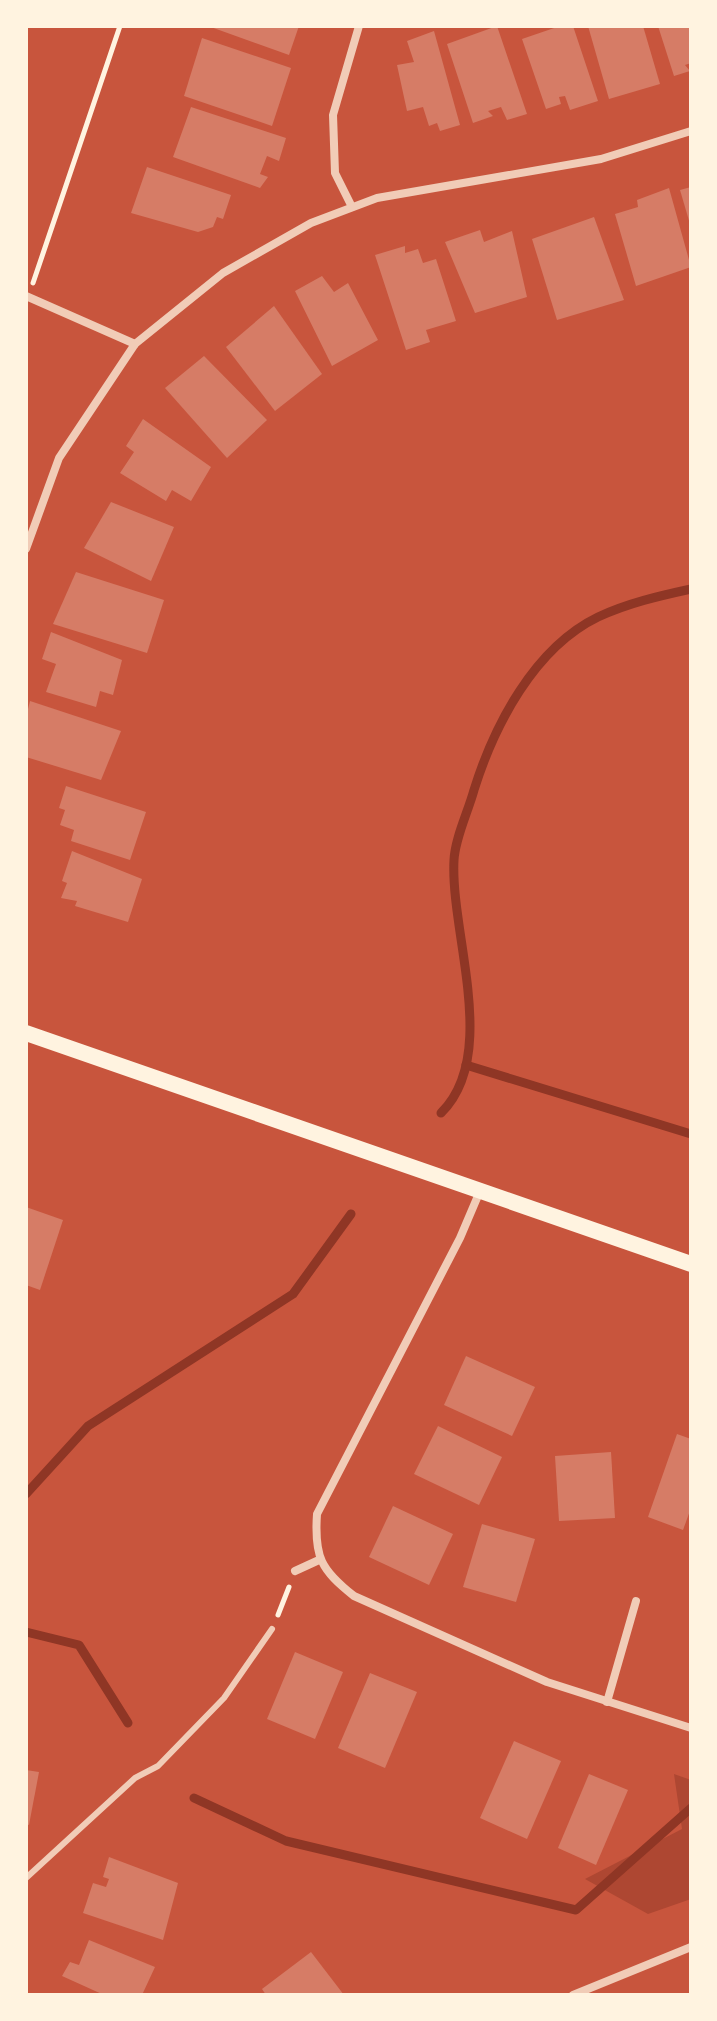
<svg xmlns="http://www.w3.org/2000/svg" width="717" height="2021" font-family="Inter,sans-serif">
<rect width="100%" height="100%" fill="#c8553d"/>
<!-- green -->
<polygon fill="#ae4732" points="674,1774 691,1780 691,1899 648,1914 585,1879 682,1829"/>
<g fill="none" stroke-linecap="round" stroke-linejoin="round">
<!-- stream -->
<g stroke="#8f3625" stroke-width="9">
<polyline points="466,1065 691,1134"/>
<path d="M441,1113C500,1055 450,933 454,860C455,838 468,812 474,790C494,726 534,648 598,617C628,603 659,596 691,589"/>
<polyline points="26,1494 88,1426 293,1294 351,1214"/>
<polyline points="26,1632 79,1645 128,1723"/>
<polyline points="194,1798 286,1841 576,1910 691,1808"/>
</g>
</g>
<!-- building -->
<g fill="#d67c66">
<polygon points="208,26 299,26 289,55"/>
<polygon points="497,26 527,114 507,120 501,107 488,111 493,116 473,123 447,44"/>
<polygon points="560,26 573,26 598,101 570,110 565,96 559,97 561,104 546,109 522,39"/>
<polygon points="588,26 643,26 660,84 609,99"/>
<polygon points="658,26 691,26 691,63 685,65 690,71 674,76"/>
<polygon points="434,31 460,125 440,131 437,123 429,126 423,107 407,111 397,65 414,62 407,41"/>
<polygon points="202,38 291,68 272,126 184,96"/>
<polygon points="191,107 286,138 279,161 267,156 260,174 268,177 260,188 173,157"/>
<polygon points="147,167 231,195 223,219 217,217 213,227 198,232 131,213"/>
<polygon points="691,187 691,224 690,224 680,190"/>
<polygon points="669,188 691,267 636,286 615,214 638,207 637,200"/>
<polygon points="594,217 624,300 557,320 532,239"/>
<polygon points="480,230 484,242 512,231 527,297 475,313 445,242"/>
<polygon points="405,246 405,253 418,249 423,263 436,259 456,321 426,330 430,342 406,350 375,255"/>
<polygon points="322,276 334,292 348,283 378,340 332,366 295,291"/>
<polygon points="274,306 322,374 275,411 226,347"/>
<polygon points="204,356 267,420 227,458 165,388"/>
<polygon points="143,419 211,467 191,501 172,490 166,501 120,473 134,452 126,446"/>
<polygon points="111,502 174,527 151,581 84,548"/>
<polygon points="76,572 164,600 147,653 53,624"/>
<polygon points="51,632 122,660 113,695 100,691 96,707 46,692 56,664 42,659"/>
<polygon points="30,701 121,731 101,780 26,757 26,717"/>
<polygon points="66,786 146,812 130,860 71,841 74,830 60,825 65,810 59,808"/>
<polygon points="72,851 142,879 128,922 75,906 77,901 61,898 67,883 62,881"/>
<polygon points="26,1207 63,1220 40,1290 26,1285"/>
<polygon points="466,1356 535,1387 512,1436 444,1405"/>
<polygon points="438,1426 502,1457 479,1505 414,1474"/>
<polygon points="677,1434 691,1439 691,1508 683,1530 648,1517"/>
<polygon points="611,1452 615,1518 559,1521 555,1456"/>
<polygon points="393,1506 453,1534 429,1585 369,1557"/>
<polygon points="482,1524 535,1539 516,1602 463,1587"/>
<polygon points="295,1652 343,1672 315,1739 267,1719"/>
<polygon points="370,1673 417,1692 385,1768 338,1748"/>
<polygon points="514,1741 561,1761 527,1839 480,1818"/>
<polygon points="26,1770 39,1772 29,1825 26,1824"/>
<polygon points="589,1774 628,1790 596,1865 558,1848"/>
<polygon points="109,1857 178,1883 163,1940 83,1913 93,1883 106,1887 109,1879 103,1877"/>
<polygon points="89,1940 155,1967 142,1995 104,1995 62,1976 70,1962 79,1965"/>
<polygon points="311,1952 344,1995 266,1995 262,1989"/>
</g>
<g fill="none" stroke-linecap="round" stroke-linejoin="round">
<!-- path -->
<g stroke="#fff3e0" stroke-width="5">
<polyline points="33,283 120,26"/>
<polyline points="278,1615 289,1587"/>
</g>
<!-- service -->
<polyline stroke="#f1ccb7" stroke-width="6" points="26,1878 135,1778 158,1766 224,1698 272,1629"/>
<!-- minor -->
<g stroke="#f1ccb7" stroke-width="8">
<polyline points="352,207 335,173 333,115 359,26"/>
<polyline points="26,296 135,344"/>
<polyline points="26,549 59,458 135,344 223,273 311,223 377,198 601,159 691,131"/>
<path d="M480,1191L460,1238L317,1514C314,1557 321,1570 354,1596L547,1682L691,1728"/>
<polyline points="295,1571 319,1560"/>
<polyline points="607,1702 636,1601"/>
<polyline points="573,1995 691,1947"/>
</g>
<!-- secondary -->
<polyline stroke="#fff3e0" stroke-width="16" points="26,1033 691,1264"/>
</g>
<!-- border -->
<rect width="717" height="2021" fill="none" stroke="#fff3e0" stroke-width="56"/>
</svg>
